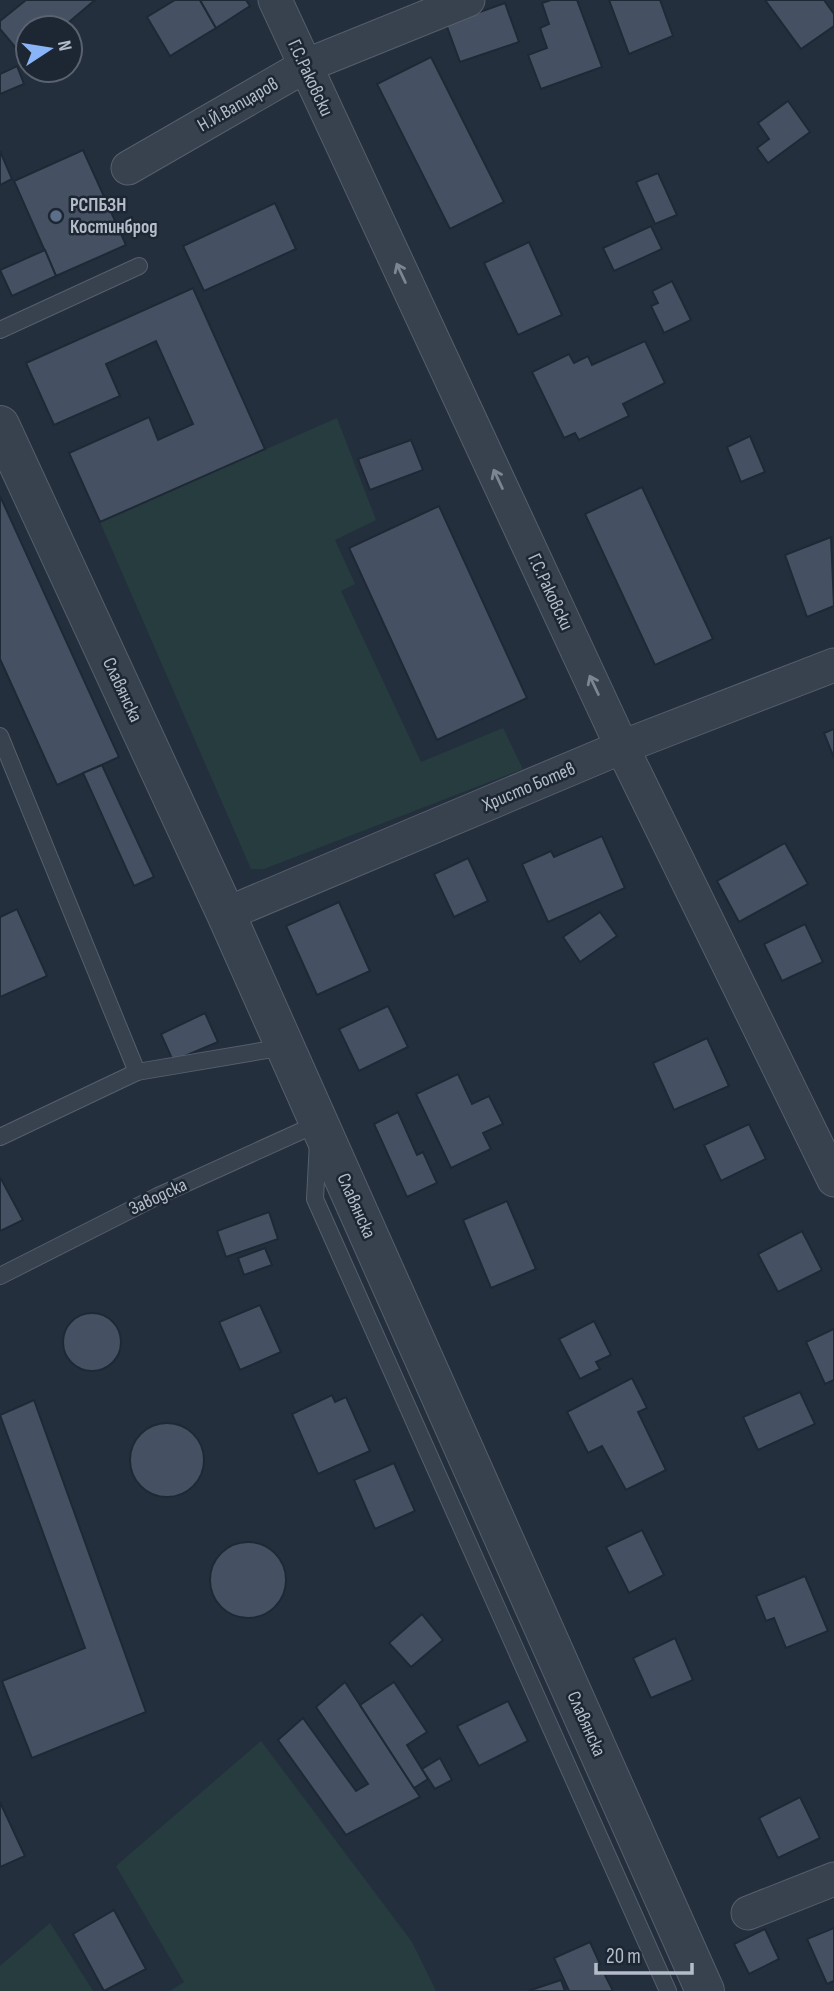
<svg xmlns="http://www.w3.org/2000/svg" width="834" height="1991" font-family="'Sofia Sans Condensed',sans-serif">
<rect width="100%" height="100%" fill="#242f3e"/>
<!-- green -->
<g fill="#263c3f">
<polygon points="337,418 376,520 335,540 355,584 341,591 421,762 503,728 523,769 264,869 251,869 100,522"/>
<polygon points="261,1741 412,1942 436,1991 170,1991 184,1982 116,1866"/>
<polygon points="50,1923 93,1991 0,1991 0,1966"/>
</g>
<!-- building -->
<g fill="#455162" stroke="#1f2835" stroke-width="2">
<polygon points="26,0 95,0 62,28 28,28 28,56 25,59 0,29 0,21"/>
<polygon points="175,0 200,0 216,28 170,56 147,17"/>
<polygon points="200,0 246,0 250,6 216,28"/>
<polygon points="551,0 577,0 602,67 541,89 528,55 547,48 540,28 549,24 542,3"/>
<polygon points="609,0 660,0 673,36 629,54"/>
<polygon points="765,0 824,0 834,14 834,26 801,49"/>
<polygon points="505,3 519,42 460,62 446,24"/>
<polygon points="431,57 504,202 450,229 377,84"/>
<polygon points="17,66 24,84 0,94 0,74"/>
<polygon points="788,101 810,132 768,163 757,148 769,139 758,123"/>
<polygon points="83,150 126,245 56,276 14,181"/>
<polygon points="0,151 12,179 0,185"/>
<polygon points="658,173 677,215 655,224 636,182"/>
<polygon points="275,203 296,249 204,291 183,246"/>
<polygon points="651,226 662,249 614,271 603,248"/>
<polygon points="529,242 562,315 518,335 484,263"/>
<polygon points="45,250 56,276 12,296 0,270"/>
<polygon points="672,281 691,320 664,333 651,306 658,303 652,291"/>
<polygon points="193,288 265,449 100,522 69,453 149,417 158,440 193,424 156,341 106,364 120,396 54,425 26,363"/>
<polygon points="645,341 665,383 623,404 629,416 579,440 575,433 564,438 532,372 569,354 574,363 588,356 592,365"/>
<polygon points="750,436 765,472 741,482 727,447"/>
<polygon points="411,440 423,470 370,490 358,459"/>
<polygon points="642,487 713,639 655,665 585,514"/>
<polygon points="0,496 119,757 57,785 0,659"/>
<polygon points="439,506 527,698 437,740 349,548"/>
<polygon points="831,537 834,606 807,617 785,555"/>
<polygon points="834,729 834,758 824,733"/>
<polygon points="102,765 154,877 134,886 83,773"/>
<polygon points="602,836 625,888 548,922 522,864 551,851 554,857"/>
<polygon points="785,843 808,884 739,922 717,881"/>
<polygon points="468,858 488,901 454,917 434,874"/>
<polygon points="339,902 370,971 317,995 286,926"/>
<polygon points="17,909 47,976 0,997 0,917"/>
<polygon points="600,912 617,936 580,962 563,937"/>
<polygon points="805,924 823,962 782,981 764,944"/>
<polygon points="388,1006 408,1047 359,1071 339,1029"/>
<polygon points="205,1013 218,1042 173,1061 161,1034"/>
<polygon points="707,1038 729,1086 674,1110 653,1063"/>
<polygon points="458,1074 472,1104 489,1096 503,1124 483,1133 491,1149 451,1168 416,1094"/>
<polygon points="398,1112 417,1155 423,1152 437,1183 407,1197 374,1124"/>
<polygon points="749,1124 766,1159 721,1181 704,1145"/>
<polygon points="0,1177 23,1220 0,1231"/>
<polygon points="507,1201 536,1269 491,1288 463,1220"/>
<polygon points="269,1212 278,1239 226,1257 217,1231"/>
<polygon points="802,1231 822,1270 778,1292 758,1254"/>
<polygon points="265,1248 272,1265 244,1275 238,1258"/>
<polygon points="260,1305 281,1352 240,1370 219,1322"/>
<circle cx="92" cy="1342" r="29"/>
<polygon points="594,1321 611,1355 596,1362 600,1369 580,1379 559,1339"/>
<polygon points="834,1329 834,1380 825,1384 806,1342"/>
<polygon points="632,1378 647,1408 638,1412 666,1470 626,1490 602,1446 588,1453 567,1412"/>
<polygon points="800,1392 815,1424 758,1450 743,1417"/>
<polygon points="332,1395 335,1402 346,1397 370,1451 318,1474 292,1414"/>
<polygon points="34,1400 146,1712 32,1758 2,1681 85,1648 0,1415"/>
<circle cx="167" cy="1460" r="37"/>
<polygon points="394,1463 415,1511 375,1529 354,1480"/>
<polygon points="642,1530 664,1575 629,1593 606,1547"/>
<circle cx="248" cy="1580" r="38"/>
<polygon points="805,1576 828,1631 786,1648 774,1618 766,1621 756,1596"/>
<polygon points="422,1614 443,1640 411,1667 389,1643"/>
<polygon points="675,1638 693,1680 651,1698 633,1658"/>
<polygon points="345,1682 420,1797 346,1835 278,1740 303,1718 356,1791 368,1784 316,1707"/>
<polygon points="394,1682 427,1732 407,1745 428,1779 414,1788 360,1705"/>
<polygon points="508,1701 528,1741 479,1766 457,1726"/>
<polygon points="440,1758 452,1780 435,1789 422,1769"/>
<polygon points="800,1797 820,1838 778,1858 759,1818"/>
<polygon points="0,1802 25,1856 0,1867"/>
<polygon points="114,1910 146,1969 104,1991 73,1934"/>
<polygon points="834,1928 834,1981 827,1984 807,1939"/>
<polygon points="765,1929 779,1959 749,1974 734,1944"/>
<polygon points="590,1942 600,1964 597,1966 601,1974 604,1973 613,1991 569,1991 554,1958"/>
<polygon points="561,1980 565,1991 528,1991"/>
</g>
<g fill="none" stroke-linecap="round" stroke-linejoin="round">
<!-- service casing -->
<g stroke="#565f6c" stroke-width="18">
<g id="service">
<polyline points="0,330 139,266"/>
<polyline points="0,736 137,1072 285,1047"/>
<polyline points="0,1137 137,1072"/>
<polyline points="0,1276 158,1196 319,1123 315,1199 668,1991"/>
</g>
</g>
<!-- minor casing -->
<g stroke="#565f6c" stroke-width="35">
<g id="minor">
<polyline points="275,0 622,747 834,1180"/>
<polyline points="128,168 305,66 468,0"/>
<polyline points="226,914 622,747 834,665"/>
<polyline points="748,1913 834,1879"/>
</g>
</g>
<!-- tertiary casing -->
<g stroke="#565f6c" stroke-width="40">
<polyline id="tertiary" points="0,425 226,914 705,1991"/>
</g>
<!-- service -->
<use href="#service" stroke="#38414e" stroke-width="16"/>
<!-- minor -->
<use href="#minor" stroke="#38414e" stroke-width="33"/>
<!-- tertiary -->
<use href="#tertiary" stroke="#38414e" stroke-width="38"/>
</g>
<!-- one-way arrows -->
<defs><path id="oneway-shaft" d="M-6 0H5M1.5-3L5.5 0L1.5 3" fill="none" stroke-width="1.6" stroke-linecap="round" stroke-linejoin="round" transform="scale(1.75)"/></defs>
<g stroke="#7c8592">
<use href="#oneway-shaft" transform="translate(401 273) rotate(-115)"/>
<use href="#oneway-shaft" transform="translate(498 479) rotate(-115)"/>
<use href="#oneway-shaft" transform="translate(594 685) rotate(-115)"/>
</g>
<!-- markers -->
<circle fill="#5c6f8a" stroke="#1d2633" stroke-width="2.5" cx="56" cy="216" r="7"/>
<g text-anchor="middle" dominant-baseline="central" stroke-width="5" stroke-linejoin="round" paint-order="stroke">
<!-- street labels -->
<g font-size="19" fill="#b4bcc9" stroke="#1d2633">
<text transform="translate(310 78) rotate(65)">Г.С.Раковски</text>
<text transform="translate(238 105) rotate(-30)">Н.Й.Вапцаров</text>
<text transform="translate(550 592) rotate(65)">Г.С.Раковски</text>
<text transform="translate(122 690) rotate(65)">Славянска</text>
<text transform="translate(529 787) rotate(-23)">Христо Ботев</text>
<text transform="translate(158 1197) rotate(-25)">Заводска</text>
<text transform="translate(356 1206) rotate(66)">Славянска</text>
<text transform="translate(586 1724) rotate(66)">Славянска</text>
</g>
<!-- poi labels -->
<g font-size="19" font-weight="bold" fill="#b4bcc9" stroke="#1d2633" text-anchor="start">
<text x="70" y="205">РСПБЗН<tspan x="70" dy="22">Костинброд</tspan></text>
</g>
</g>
<!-- north arrow -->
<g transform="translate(49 49) rotate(78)"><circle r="33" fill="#1d2633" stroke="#59626f" stroke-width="2"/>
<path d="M0-5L12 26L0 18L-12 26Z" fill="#8ab4f8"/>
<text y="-10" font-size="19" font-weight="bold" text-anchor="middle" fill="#b4bcc9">N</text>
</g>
<!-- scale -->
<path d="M596 1963v10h96v-10" fill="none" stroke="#b4bcc9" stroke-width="3.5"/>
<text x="606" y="1963" font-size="21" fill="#b4bcc9" stroke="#1d2633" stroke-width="5" paint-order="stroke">20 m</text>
</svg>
